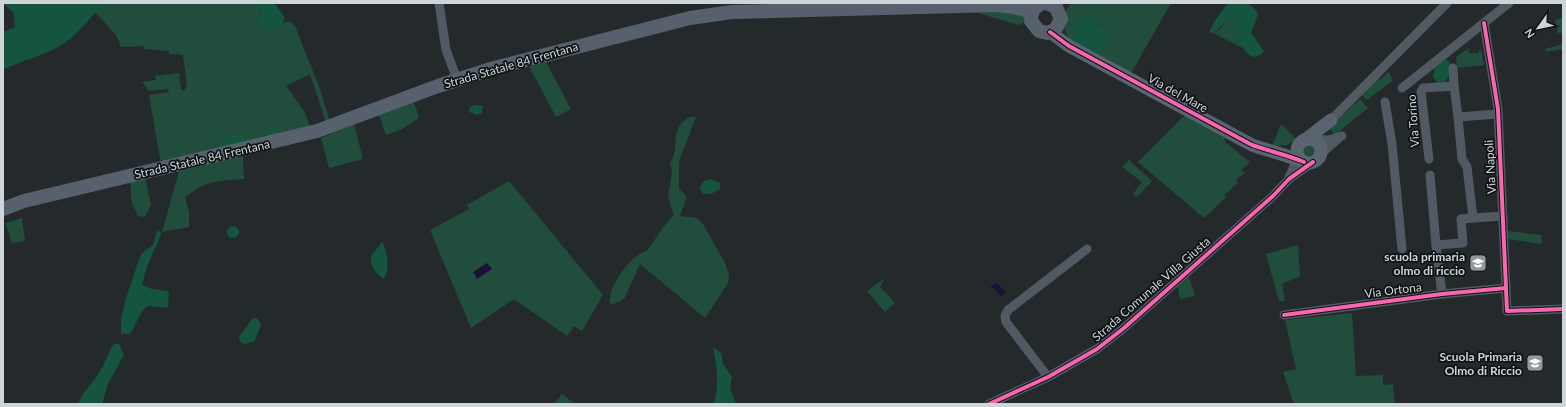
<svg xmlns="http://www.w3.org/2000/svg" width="1566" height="407" font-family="Lato,sans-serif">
<rect width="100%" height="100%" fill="#242a2c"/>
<!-- green -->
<g fill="#214d3c">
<polygon points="105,3 255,3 261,13 257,21 270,30 280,28 285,22 291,22 295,26 320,89 330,122 326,123 310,74 286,86 304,111 311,128 279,137 276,129 247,145 226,139 222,140 217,152 161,165 149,95 169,92 168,89 149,91 142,82 156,80 155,76 179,73 181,90 184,90 187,87 183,55 169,54 169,51 144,49 143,46 121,47 116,35 95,12"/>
<path d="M1072,3H1171L1131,73L1097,56L1105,43L1106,28L1093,25V21L1083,20L1076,22L1073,32V42C1061,33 1061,12 1072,3Z"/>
<polygon points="971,11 1022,11 1025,19 1022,24 1019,25"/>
<polygon points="1563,17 1563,33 1558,33 1555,20"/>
<polygon points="1226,21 1233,21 1243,48 1213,33 1219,30"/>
<polygon points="1563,44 1563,49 1546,52 1545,49"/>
<polygon points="1469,48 1469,53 1479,53 1479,49 1481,50 1484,65 1457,68 1456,57"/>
<polygon points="546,62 571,109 556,117 529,66"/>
<polygon points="1388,72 1391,75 1392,81 1367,100 1362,95 1378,78 1380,80"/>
<polygon points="1360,99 1368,108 1335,135 1329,128"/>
<polygon points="414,102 419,118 402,129 386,135 379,115"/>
<polygon points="1186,114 1225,138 1225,142 1250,162 1241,170 1245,173 1236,180 1238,183 1224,195 1226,197 1204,218 1138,162"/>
<path d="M690,117H696L679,161V189L687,197L680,216L697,218L703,224L725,263L729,275L728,283L705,318L640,264L625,297L621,301L610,305C606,289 631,254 647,251L664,226L674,215L668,197L672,173L670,163C681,149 668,127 690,117Z"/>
<polygon points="354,124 363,159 329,168 321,138"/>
<polygon points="1281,124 1296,139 1287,145 1272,146"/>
<circle cx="1309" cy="151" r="6"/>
<path d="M243,154L244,179C220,181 204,180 185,198L189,212V227L162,232L180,168Z"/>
<polygon points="1129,160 1152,181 1137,197 1133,194 1142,182 1122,167"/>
<polygon points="145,177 151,205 145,217 138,216 132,203 130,181"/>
<polygon points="509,181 603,295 582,331 574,326 567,336 514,299 471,328 430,230 469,209 467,205"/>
<polygon points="22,218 25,241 12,243 5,223"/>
<polygon points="1508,231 1542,235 1541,244 1508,239"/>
<polygon points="1298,245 1300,276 1282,284 1285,301 1279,301 1266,254"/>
<polygon points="1189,277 1195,296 1180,299 1178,287"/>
<polygon points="885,278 880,287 895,303 885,312 867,291"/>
<polygon points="1352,313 1356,376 1383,375 1383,385 1393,384 1395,404 1294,404 1283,372 1296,369 1285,320"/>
<polygon points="562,394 575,404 554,404"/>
</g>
<!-- forest -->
<g fill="#15543e">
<path d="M3,3H105C91,16 81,31 66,42C47,56 23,59 3,70V32L15,27L14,13Z"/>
<path d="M255,3H274L284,16L283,26C276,32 267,31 260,26L257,21L261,13Z"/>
<path d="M1228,3C1242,3 1250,0 1258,14L1251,33L1264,51L1260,55L1254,57C1240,52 1238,34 1232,21H1226L1214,33L1209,32L1214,22Z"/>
<polygon points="1094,14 1098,15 1097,19 1093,21 1093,25 1109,29 1105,43 1097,56 1073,42 1073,27 1076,22"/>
<path d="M1444,59L1449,61L1451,67C1450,72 1448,78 1445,82L1438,83L1433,77L1435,67Z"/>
<polygon points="476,105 483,106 482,113 477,115 469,112 470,107"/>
<polygon points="273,127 276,129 279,137 265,137 266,131"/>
<polygon points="235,133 246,136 247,145 217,152 219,142"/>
<path d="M711,179L720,183V189L711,194L702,193L700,188C701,182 704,180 711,179Z"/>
<circle cx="233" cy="232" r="6"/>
<path d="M157,231L162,232L147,267L142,285L152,289L169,291L168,308L148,306C138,313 137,324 130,334H121V319L126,298L141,254L153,245Z"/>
<path d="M382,241C387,253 391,267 384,279C375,273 365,261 375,251C378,247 380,246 382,241Z"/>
<polygon points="253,318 257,318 261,325 254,342 244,344 239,340 239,337"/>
<path d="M114,344H119L124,355L108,384L102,404H78C83,390 93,384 100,371C106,362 108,352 114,344Z"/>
<path d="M713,347L721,353L723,364L732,377L730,388L736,404H714C719,385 717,366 713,347Z"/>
</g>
<!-- water -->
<g fill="#1b113b">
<polygon points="487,263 492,269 477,279 473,272"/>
<polygon points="994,284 998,284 1006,293 1001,296 994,288 990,288"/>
</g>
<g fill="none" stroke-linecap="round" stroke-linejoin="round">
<!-- street -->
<g stroke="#515963" stroke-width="9">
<polyline points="439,3 446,50 457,79"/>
<polyline points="1484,23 1498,109 1507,311 1563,309"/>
<polyline points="1453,68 1454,86"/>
<polyline points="1402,88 1509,3"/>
<polyline points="1385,102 1392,144 1402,249"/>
<polyline points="1331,120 1447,3"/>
<polyline points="1309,139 1328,140 1342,136"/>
<polyline points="1320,155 1339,138"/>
<polyline points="1429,159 1421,92 1423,88 1454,86 1458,117 1498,114"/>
<polyline points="1430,175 1436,245"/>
<polyline points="1289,177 1293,169 1297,151"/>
<polyline points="1473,218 1503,216"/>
<polyline points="1442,294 1436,245 1463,243 1461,219 1473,218 1467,167 1462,159 1458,117"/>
<polyline points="1284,315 1442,294 1506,288"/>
<polyline points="1048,377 1006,322 1005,316 1008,310 1087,249"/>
<polyline points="989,404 1048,377 1097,349 1124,328 1273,196 1289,179 1313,162"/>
</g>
<!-- secondary -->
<g stroke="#5a6471" stroke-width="13">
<path d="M1050,32L1069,46L1252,145C1269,151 1287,155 1304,162"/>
<circle cx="1309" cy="151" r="12"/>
<polyline points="1305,140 1331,120"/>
</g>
<!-- primary -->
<g stroke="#57616e" stroke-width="14">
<path d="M1045,3C1035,5 1031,11 1031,21L1039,31L1047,33L1055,30L1061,19L1056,7L1047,3"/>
<polyline points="3,209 24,201 317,131 438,86 494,68 690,18 732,12 996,5 1014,7 1032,12"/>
</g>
<!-- cycleway casing -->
<g stroke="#0e1214" stroke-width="6">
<g id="cycleway">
<polyline points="1484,23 1498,109 1507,311 1563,309"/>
<path d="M1050,32L1069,46L1252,145C1269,151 1287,155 1304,162"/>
<polyline points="1284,315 1442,294 1506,288"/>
<polyline points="989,404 1048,377 1097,349 1124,328 1273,196 1289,179 1313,162"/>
</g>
</g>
<!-- cycleway -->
<use href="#cycleway" stroke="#f766af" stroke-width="4"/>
</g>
<!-- icons -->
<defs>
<g id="school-square" transform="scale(0.9)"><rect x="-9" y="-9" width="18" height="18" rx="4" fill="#92999c" stroke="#0e1214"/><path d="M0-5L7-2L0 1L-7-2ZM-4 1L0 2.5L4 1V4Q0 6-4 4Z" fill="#fff"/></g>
</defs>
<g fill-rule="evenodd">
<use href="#school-square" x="1478" y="263"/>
<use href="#school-square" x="1535" y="363"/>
</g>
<g text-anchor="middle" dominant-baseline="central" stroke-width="3.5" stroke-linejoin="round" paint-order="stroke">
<!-- street labels -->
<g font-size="12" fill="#ced5d8" stroke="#0e1214">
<text transform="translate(511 65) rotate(-16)">Strada Statale 84 Frentana</text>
<text transform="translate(1178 93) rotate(29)">Via del Mare</text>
<text transform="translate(1413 121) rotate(-94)">Via Torino</text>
<text transform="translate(202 159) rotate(-13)">Strada Statale 84 Frentana</text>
<text transform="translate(1490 167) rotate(-93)">Via Napoli</text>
<text transform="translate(1151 289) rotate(-41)">Strada Comunale Villa Giusta</text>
<text transform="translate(1393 290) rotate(-7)">Via Ortona</text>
</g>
<!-- poi labels -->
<g font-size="12" font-weight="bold" fill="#ced5d8" stroke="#0e1214" text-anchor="end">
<text x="1465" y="256">scuola primaria<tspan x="1465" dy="14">olmo di riccio</tspan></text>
<text x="1522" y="356">Scuola Primaria<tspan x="1522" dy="14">Olmo di Riccio</tspan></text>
</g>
</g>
<!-- border -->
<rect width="1566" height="407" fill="none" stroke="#ced5d8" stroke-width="8"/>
<!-- north arrow -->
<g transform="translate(1538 28) rotate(237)" stroke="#0e1214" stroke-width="3" paint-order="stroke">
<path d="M0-3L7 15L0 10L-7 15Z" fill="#ced5d8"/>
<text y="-6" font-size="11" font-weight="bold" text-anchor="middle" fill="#ced5d8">N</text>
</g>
</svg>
